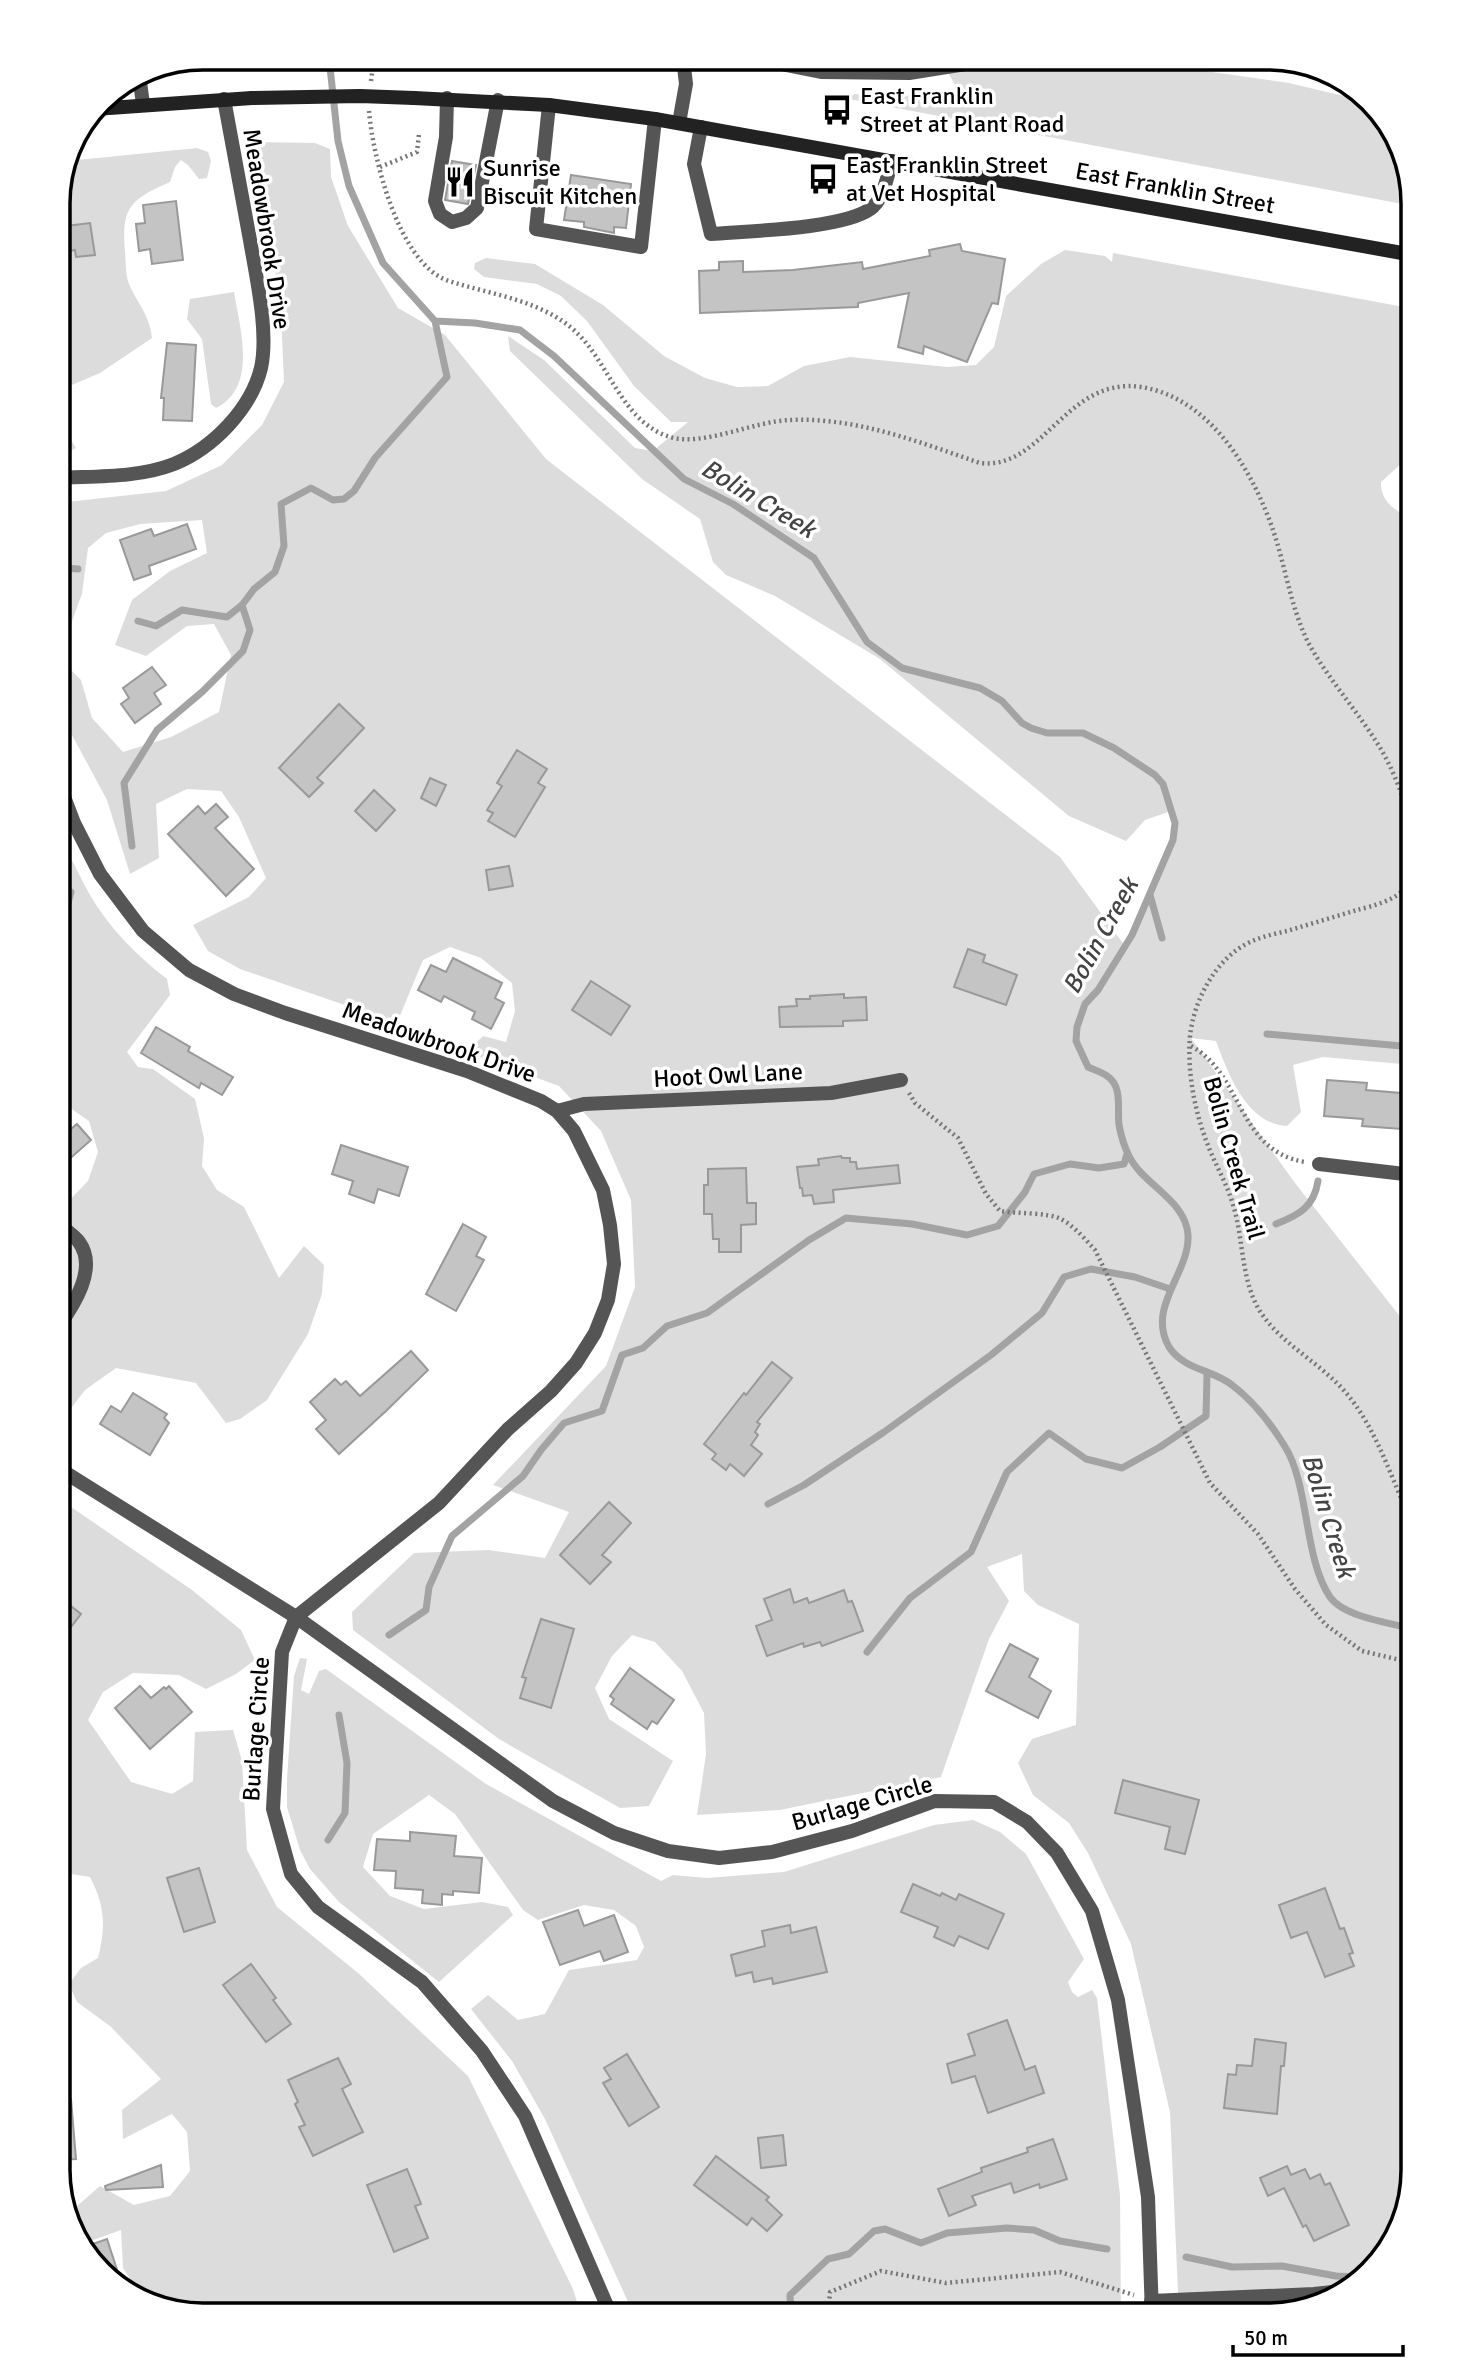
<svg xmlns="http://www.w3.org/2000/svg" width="1471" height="2373" font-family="Signika,sans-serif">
<rect width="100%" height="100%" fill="#fff"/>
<!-- green -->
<g fill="#dcdcdc">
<polygon points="939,58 1160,58 1160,61 1205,71 1289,83 1365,101 1398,138 1413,206 849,99 854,94 901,96 959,91"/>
<path d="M253,142L315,143L330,149L331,177L348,226L398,308L445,335L546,459L1060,857L1125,946L1132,935L1173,840L1175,823L1171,811L1145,820L1126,841L1069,816L880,659L775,596L726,575L713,562L700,519L642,479L510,351L508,336L544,360L635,448L653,451L688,422H671L634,386L587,321L561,296L537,284L484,277L474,269L475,263L486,258L535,264L603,305L664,356L705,378L737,387L768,386L804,366L850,357L947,367L976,365L994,347L1006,296L1041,264L1065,250L1105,256L1112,262L1113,253L1404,307L1400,361L1407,356L1413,360V459L1403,462L1381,482C1380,502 1397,512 1413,519V1065L1323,1057L1293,1065L1301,1112L1287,1126C1246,1124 1228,1073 1216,1041L1191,1038L1295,1183L1413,1333V2170L1394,2243L1333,2300L1268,2315H1179L1170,2112L1131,1944L1088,1853L1069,1823L1033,1795L1018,1763L1032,1739L1076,1725L1079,1624L1038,1605L1024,1591L1022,1554L987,1567L1009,1601L989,1639L941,1777L780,1810L697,1815L706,1754L704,1713L682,1671L655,1642L632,1635L612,1656L595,1688L609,1719L673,1761L649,1806L620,1808L499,1739L353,1630L352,1612L414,1553L488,1550L545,1558L569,1512L493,1485L606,1366L635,1287L631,1200L601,1131L559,1086L467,1052L483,1036L506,1042L515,1011L512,983L481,958L450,947L423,960L397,1023L240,969L208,951L193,925L249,897L266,878L239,817L221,791L187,789L156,804L159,858L130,874L107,800L58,709V676L70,669L81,680L92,718L123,752L171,737L219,712L231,655L214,624L187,626L146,656L115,645L132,600L170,571L207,553L202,520L140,524L106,533L88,548L82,594L68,632L58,634V503L166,491L222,465L262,425L284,382L281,314L263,179Z"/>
<path d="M197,148L208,152L211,161L207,178L199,179L188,165L181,160L175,167L170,182C131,199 121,207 125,251C126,261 125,274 129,284C138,305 149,313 152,338L100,373L67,387L58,411V194L67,161Z"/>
<path d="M234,292C240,329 258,387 216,408L211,404L202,339L187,319L190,299Z"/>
<polygon points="58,419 76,448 58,457"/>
<path d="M58,838C71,855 79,876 90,895C110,929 136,955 167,979L170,995L127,1052L138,1067L153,1069L195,1099L204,1138L202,1166L217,1190L244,1207L279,1278L304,1246L324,1265L322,1294L308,1334L267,1400L240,1419L226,1423L196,1383L116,1368L85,1390L66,1415L58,1419V1212L88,1181L98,1152L89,1121L73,1110L58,1093Z"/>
<path d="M58,1498L192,1590L241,1630L255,1660L236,1674L206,1689L179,1675L133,1673L103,1692L88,1720L131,1782L172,1794L193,1781L195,1732L233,1730L242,1761L247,1850L277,1907L358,1973L468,2076L573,2289L581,2315H194L126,2292L133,2283L123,2268L121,2230L82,2244L73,2235L68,2214L100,2186L134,2205L170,2196L190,2171L187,2132L172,2114L123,2139L122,2110L161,2079L110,2026L77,2002L69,1984L81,1968L98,1958C106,1927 105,1906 90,1877L71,1874L58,1878Z"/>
<polygon points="300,1658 307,1659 301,1690 309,1694 319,1671 326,1669 486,1784 661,1881 673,1875 707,1878 784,1872 934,1825 973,1820 1000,1832 1026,1854 1084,1959 1068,1982 1072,1992 1078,1997 1092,1990 1097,1998 1120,2195 1121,2315 634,2315 545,2119 512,2061 471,2009 488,1995 518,2020 545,2014 569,1970 637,1960 644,1947 636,1926 614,1910 584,1905 538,1920 523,1910 455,1814 429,1795 373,1834 363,1867 390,1896 424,1909 482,1902 508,1907 513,1915 439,1982 339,1902 310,1869 300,1850 287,1807 287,1779 294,1676"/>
</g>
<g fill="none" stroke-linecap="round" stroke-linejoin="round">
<!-- stream -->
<g stroke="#a3a3a3" stroke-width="7">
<path d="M329,58L338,141L349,186L383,263L435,321L475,323L520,330L554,356L684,479L733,504L814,558L867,642L902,668L980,688L1002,701L1022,723L1031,728L1047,733H1083L1114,748L1155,775L1163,784L1175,823L1173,840L1132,935L1098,990L1085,1004L1077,1027L1076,1041L1088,1067C1094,1070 1102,1072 1107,1076C1123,1086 1117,1109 1119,1125C1121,1136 1124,1146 1129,1156C1143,1185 1186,1200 1188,1235C1190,1273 1146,1307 1169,1347C1184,1370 1214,1370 1232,1385C1252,1400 1271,1424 1284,1445C1310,1485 1303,1557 1330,1597C1344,1617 1390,1623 1413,1629"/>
<polyline points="58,572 66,568 78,569"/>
<polyline points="138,621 156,626 182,610 227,617 242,605 254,589 275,572 284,546 281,504 311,488 333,500 344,499 354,491 375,458 447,377 435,321"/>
<polyline points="132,846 124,783 157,730 202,692 243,651 250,630 242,605"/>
<polyline points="1150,895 1162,938"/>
<polyline points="58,938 71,892"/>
<polyline points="1267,1034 1413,1047"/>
<path d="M1276,1224C1299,1215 1314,1207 1318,1181"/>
<polyline points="768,1504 804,1485 884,1432 991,1355 1042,1313 1064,1277 1091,1269 1135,1277 1170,1289"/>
<polyline points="389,1635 426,1610 429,1587 452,1536 523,1476 541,1450 564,1423 602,1411 622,1355 643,1348 667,1326 707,1313 809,1240 846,1218 912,1224 967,1235 998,1226 1025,1192 1034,1174 1070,1164 1099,1168 1124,1164 1127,1154"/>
<polyline points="867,1652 910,1598 971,1552 1007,1472 1049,1433 1086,1459 1122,1468 1160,1447 1206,1416 1207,1374"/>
<polyline points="328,1840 345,1813 347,1763 339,1715"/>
<polyline points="1186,2257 1232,2267 1282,2266 1336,2276 1357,2277"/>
<polyline points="791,2315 790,2295 828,2259 849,2254 874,2231 885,2229 921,2243 947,2233 1007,2228 1034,2230 1060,2241 1107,2249"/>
</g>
</g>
<!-- building -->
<g fill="#c4c4c4" stroke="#999" stroke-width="2">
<polygon points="452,161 476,165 468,204 445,200"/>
<polygon points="571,175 631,184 626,228 614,227 614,233 584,227 584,222 564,220"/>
<polygon points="176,201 183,260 152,264 150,249 139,251 136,224 145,223 143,205"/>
<polygon points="90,223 95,255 76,257 75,250 58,253 58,227"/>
<polygon points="960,244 962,251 1005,259 998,304 992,303 967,362 924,346 923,354 898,347 909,293 858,303 858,307 700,313 699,271 719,270 719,262 743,261 743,272 793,270 862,262 863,269 930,256 929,250"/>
<polygon points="167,343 196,345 192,421 163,420 164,398 161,398"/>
<polygon points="187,524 196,549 149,566 151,574 134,580 120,540 151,529 154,536"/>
<polygon points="152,667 166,685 154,693 161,704 135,723 121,704 129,698 123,688"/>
<polygon points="339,704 364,728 317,778 323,783 309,797 279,768"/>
<polygon points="517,750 547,769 538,783 545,787 515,837 488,821 493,813 487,810 502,786 497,783"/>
<polygon points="430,778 446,785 436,806 421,798"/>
<polygon points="374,790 395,810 376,831 355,811"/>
<polygon points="216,804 228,817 215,828 254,869 226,896 168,834 198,806 205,814"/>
<polygon points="509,866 513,886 489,890 486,870"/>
<polygon points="968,949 985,955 983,962 1017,975 1006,1005 954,987"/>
<polygon points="453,958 502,983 495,998 504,1003 491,1029 472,1019 475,1012 444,996 441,1002 418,990 431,965 446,972"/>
<polygon points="591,981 630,1006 611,1035 572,1010"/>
<polygon points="844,994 844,998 866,997 867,1020 843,1021 843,1026 780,1027 779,1007 797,1006 796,999 810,999 810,996"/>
<polygon points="156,1027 190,1047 188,1051 233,1077 222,1095 201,1083 199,1088 141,1053"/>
<polygon points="1327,1080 1367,1083 1366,1090 1413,1094 1413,1126 1403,1125 1402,1129 1362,1126 1363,1119 1324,1116"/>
<polygon points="77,1124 91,1140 58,1169 58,1140"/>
<polygon points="341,1145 408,1167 399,1196 378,1189 374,1203 349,1194 353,1181 332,1174"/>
<polygon points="841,1156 842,1158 850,1158 850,1162 856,1162 857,1169 898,1165 900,1183 833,1190 834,1202 814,1204 812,1195 803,1196 802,1188 800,1188 797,1167 819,1165 818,1159"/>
<polygon points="746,1168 747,1203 756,1203 756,1224 741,1225 741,1252 719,1252 719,1239 713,1239 712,1214 704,1214 704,1185 708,1185 708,1169"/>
<polygon points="463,1224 486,1237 476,1256 484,1260 456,1311 426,1294"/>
<polygon points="411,1351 428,1370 386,1411 339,1454 316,1429 326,1420 310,1402 335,1379 341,1385 346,1381 360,1396"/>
<polygon points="772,1362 792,1378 757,1422 760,1424 755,1432 758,1435 751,1445 762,1454 744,1476 730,1464 726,1470 712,1459 716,1454 704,1444 744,1393 746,1395"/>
<polygon points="133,1393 167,1414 164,1418 169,1423 150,1455 100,1424 111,1406 121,1412"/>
<polygon points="609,1502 631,1523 602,1555 611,1562 590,1584 560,1555"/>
<polygon points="790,1589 794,1603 807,1598 809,1603 844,1590 848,1602 852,1601 863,1631 822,1646 820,1642 804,1647 803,1643 767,1656 756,1626 772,1620 764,1599"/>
<polygon points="58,1596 81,1614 58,1644"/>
<polygon points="541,1619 574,1629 551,1708 520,1698 526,1678 522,1677"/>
<polygon points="1010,1644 1038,1659 1029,1677 1051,1691 1038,1718 986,1691"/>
<polygon points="630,1668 674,1700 657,1724 652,1721 647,1729 611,1704 614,1699 610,1696"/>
<polygon points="140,1686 151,1698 164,1687 166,1689 169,1686 192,1712 150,1749 115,1708"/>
<polygon points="1123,1780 1199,1800 1185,1854 1165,1849 1170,1827 1115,1813"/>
<polygon points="410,1832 456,1836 454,1856 482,1858 479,1893 453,1891 453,1895 442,1894 442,1905 422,1903 423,1890 395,1888 396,1871 374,1870 377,1839 410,1841"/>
<polygon points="199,1868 215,1922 184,1932 167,1878"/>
<polygon points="913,1884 940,1896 942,1893 956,1900 959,1894 1004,1914 988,1949 959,1936 954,1946 934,1937 938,1927 901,1912"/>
<polygon points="1325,1888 1340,1929 1344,1928 1353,1953 1349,1954 1354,1966 1325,1977 1307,1932 1291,1938 1279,1905"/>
<polygon points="578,1910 584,1926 614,1915 628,1952 604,1961 600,1951 560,1965 543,1922"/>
<polygon points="790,1925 791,1933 816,1927 827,1972 773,1984 772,1978 754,1982 752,1972 736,1976 731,1955 765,1946 762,1931"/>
<polygon points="251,1964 276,1998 273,2000 291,2024 266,2042 223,1985"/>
<polygon points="1007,2020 1025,2070 1035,2066 1044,2093 988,2113 975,2076 952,2083 947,2064 975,2055 968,2034"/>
<polygon points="1255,2039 1286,2043 1284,2066 1281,2066 1277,2114 1224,2108 1228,2074 1236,2075 1237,2065 1252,2066"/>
<polygon points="627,2054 659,2107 629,2126 603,2083 611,2079 604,2068"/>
<polygon points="338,2058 351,2084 342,2089 363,2132 313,2156 299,2127 305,2125 295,2104 298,2102 288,2080"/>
<polygon points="58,2099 71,2099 76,2159 58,2160"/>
<polygon points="783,2135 786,2165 761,2168 758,2138"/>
<polygon points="1053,2139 1067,2179 1040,2188 1039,2184 1014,2193 1011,2183 972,2196 976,2205 949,2216 938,2189 982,2172 981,2168 1028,2152 1027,2148"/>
<polygon points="716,2156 769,2197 766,2200 782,2215 767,2231 752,2218 747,2225 694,2185"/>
<polygon points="161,2165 163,2187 106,2190 105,2186"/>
<polygon points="1287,2166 1291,2175 1305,2169 1310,2179 1320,2174 1325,2185 1330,2183 1349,2225 1314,2241 1306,2225 1303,2227 1284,2188 1268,2196 1260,2178"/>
<polygon points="407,2169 421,2204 415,2206 428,2238 394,2252 367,2185"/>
<polygon points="107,2239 124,2291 84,2247"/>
</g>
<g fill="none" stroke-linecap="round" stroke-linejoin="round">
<!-- path -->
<g stroke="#777" stroke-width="4.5" stroke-dasharray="2 3.5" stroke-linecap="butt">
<polyline points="371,81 374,58"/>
<path d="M369,111C373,158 399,265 449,281C492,295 542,300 576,332C610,364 622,422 670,437C703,447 754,421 790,420C856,417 919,442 980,463C1048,471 1069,362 1158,391C1217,410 1254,475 1273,530C1286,568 1291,610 1310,646C1330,681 1358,712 1379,746C1389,762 1397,781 1403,798C1408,813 1408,831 1409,846C1411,860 1416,874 1407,886C1397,900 1373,906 1357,910C1334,917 1310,924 1287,931C1274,934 1260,937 1248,943C1215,960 1194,1000 1190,1036C1187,1074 1195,1113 1209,1148C1217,1168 1228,1186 1234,1208C1244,1242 1241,1287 1264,1317C1286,1347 1323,1365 1347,1394C1378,1431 1392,1482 1413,1524"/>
<polyline points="380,167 417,152 419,134"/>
<polyline points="1413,542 1410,536 1413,529"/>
<path d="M1191,1046C1243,1074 1237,1151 1305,1162"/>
<path d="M909,1093L915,1103L958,1138L986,1194L1000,1211C1017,1214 1047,1212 1061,1219C1074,1226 1085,1239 1095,1250L1210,1483L1258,1534L1295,1589L1326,1625L1362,1651L1413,1663"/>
<polyline points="828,2315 830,2292 881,2271 946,2283 1060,2272 1134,2295"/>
</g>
<!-- service -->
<g stroke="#555" stroke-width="14">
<polyline points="139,75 143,104"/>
<polyline points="447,98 446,137 435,201 440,214 452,222 466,218 477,208 498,100"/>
<polyline points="549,105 536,229 641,247 655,119"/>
<path d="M701,127L694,164L711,234C748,231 842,229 870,209C884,200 887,176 892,161"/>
<path d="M58,1327C74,1305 98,1268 79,1242C74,1235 64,1229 58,1224"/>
</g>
<!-- minor -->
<g stroke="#555" stroke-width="14">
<polyline points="751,58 821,72 909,73 1003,58"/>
<polyline points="1251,58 1309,69"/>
<polyline points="679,123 686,84 683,58"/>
<path d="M58,478C96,476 138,478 174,464C213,448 251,409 261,368C269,332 256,276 250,240C241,193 233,146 224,99"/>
<polyline points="58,781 74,823 100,874 143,931 189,970 234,994 285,1013 467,1071 541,1101 557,1111 574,1131 603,1190 610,1225 614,1264 608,1300 595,1333 576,1363 551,1391 508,1429 439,1503 296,1617 282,1652 273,1809 291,1874 318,1907 422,1982 482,2051 525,2116 611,2315"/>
<polyline points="557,1111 584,1104 831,1093 901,1080"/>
<polyline points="1319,1164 1413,1175"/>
<polyline points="1413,1275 1413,1248"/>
<polyline points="58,1468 296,1617 553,1801 614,1833 668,1851 719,1858 772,1852 852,1831 935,1801 994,1802 1027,1822 1057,1853 1092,1911 1118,2000 1148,2197 1152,2315"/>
<polyline points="1151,2301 1314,2294 1342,2291"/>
</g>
<!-- secondary -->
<g stroke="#222" stroke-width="14">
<polyline points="414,98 549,105 655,119 1413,255"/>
<polyline points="95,109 252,98"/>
</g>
<!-- secondary-bridge -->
<polyline stroke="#222" stroke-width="14" points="252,98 360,96 414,98"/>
</g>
<!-- icons -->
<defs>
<g id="bus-bare" transform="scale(2.415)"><path d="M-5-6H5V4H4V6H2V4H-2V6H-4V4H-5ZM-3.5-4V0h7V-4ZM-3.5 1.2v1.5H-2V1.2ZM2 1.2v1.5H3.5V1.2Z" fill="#000" stroke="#fff" stroke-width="2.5" paint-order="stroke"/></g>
<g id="restaurant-bare" transform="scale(2.415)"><path d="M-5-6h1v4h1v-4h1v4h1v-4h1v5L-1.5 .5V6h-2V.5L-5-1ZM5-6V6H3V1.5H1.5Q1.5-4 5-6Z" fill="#000" stroke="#fff" stroke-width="2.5" paint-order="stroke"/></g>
</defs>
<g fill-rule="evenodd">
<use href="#bus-bare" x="837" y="110"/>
<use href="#bus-bare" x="823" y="179"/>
<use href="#restaurant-bare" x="460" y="182"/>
</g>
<g text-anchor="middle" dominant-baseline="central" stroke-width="7" stroke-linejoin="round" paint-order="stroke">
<!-- poi labels -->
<g font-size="24" fill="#000" stroke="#fff" text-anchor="start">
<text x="860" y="96">East Franklin<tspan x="860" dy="28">Street at Plant Road</tspan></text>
<text x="846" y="165">East Franklin Street<tspan x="846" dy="28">at Vet Hospital</tspan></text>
<text x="483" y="168">Sunrise<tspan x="483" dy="28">Biscuit Kitchen</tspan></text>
</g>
<!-- street labels -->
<g font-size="24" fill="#000" stroke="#fff">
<text transform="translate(1175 188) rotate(10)">East Franklin Street</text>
<text transform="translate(267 229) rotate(81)">Meadowbrook Drive</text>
<text transform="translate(439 1042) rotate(19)">Meadowbrook Drive</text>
<text transform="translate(728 1075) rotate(-3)">Hoot Owl Lane</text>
<text transform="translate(1234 1158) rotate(74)">Bolin Creek Trail</text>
<text transform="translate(256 1729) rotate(-86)">Burlage Circle</text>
<text transform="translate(862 1803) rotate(-16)">Burlage Circle</text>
</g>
<!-- water labels -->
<g font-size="26" font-style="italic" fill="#444" stroke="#fff">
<text transform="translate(758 499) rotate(31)">Bolin Creek</text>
<text transform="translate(1101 936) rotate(-61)">Bolin Creek</text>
<text transform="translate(1328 1516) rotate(73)">Bolin Creek</text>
</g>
</g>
<!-- crop -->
<path d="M0 0H1471V2373H0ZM203 70H1268A133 133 0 0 1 1401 203V2170A133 133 0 0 1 1268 2303H203A133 133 0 0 1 70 2170V203A133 133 0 0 1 203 70Z" fill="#fff" fill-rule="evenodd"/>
<path fill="none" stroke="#000" stroke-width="3.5" d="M203 70H1268A133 133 0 0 1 1401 203V2170A133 133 0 0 1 1268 2303H203A133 133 0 0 1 70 2170V203A133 133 0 0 1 203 70Z"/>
<!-- scale -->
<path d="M1233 2345v10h170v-10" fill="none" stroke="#000000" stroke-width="3.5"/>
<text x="1244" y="2345" font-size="21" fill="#000000" stroke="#ffffff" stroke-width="5" paint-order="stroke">50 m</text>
</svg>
